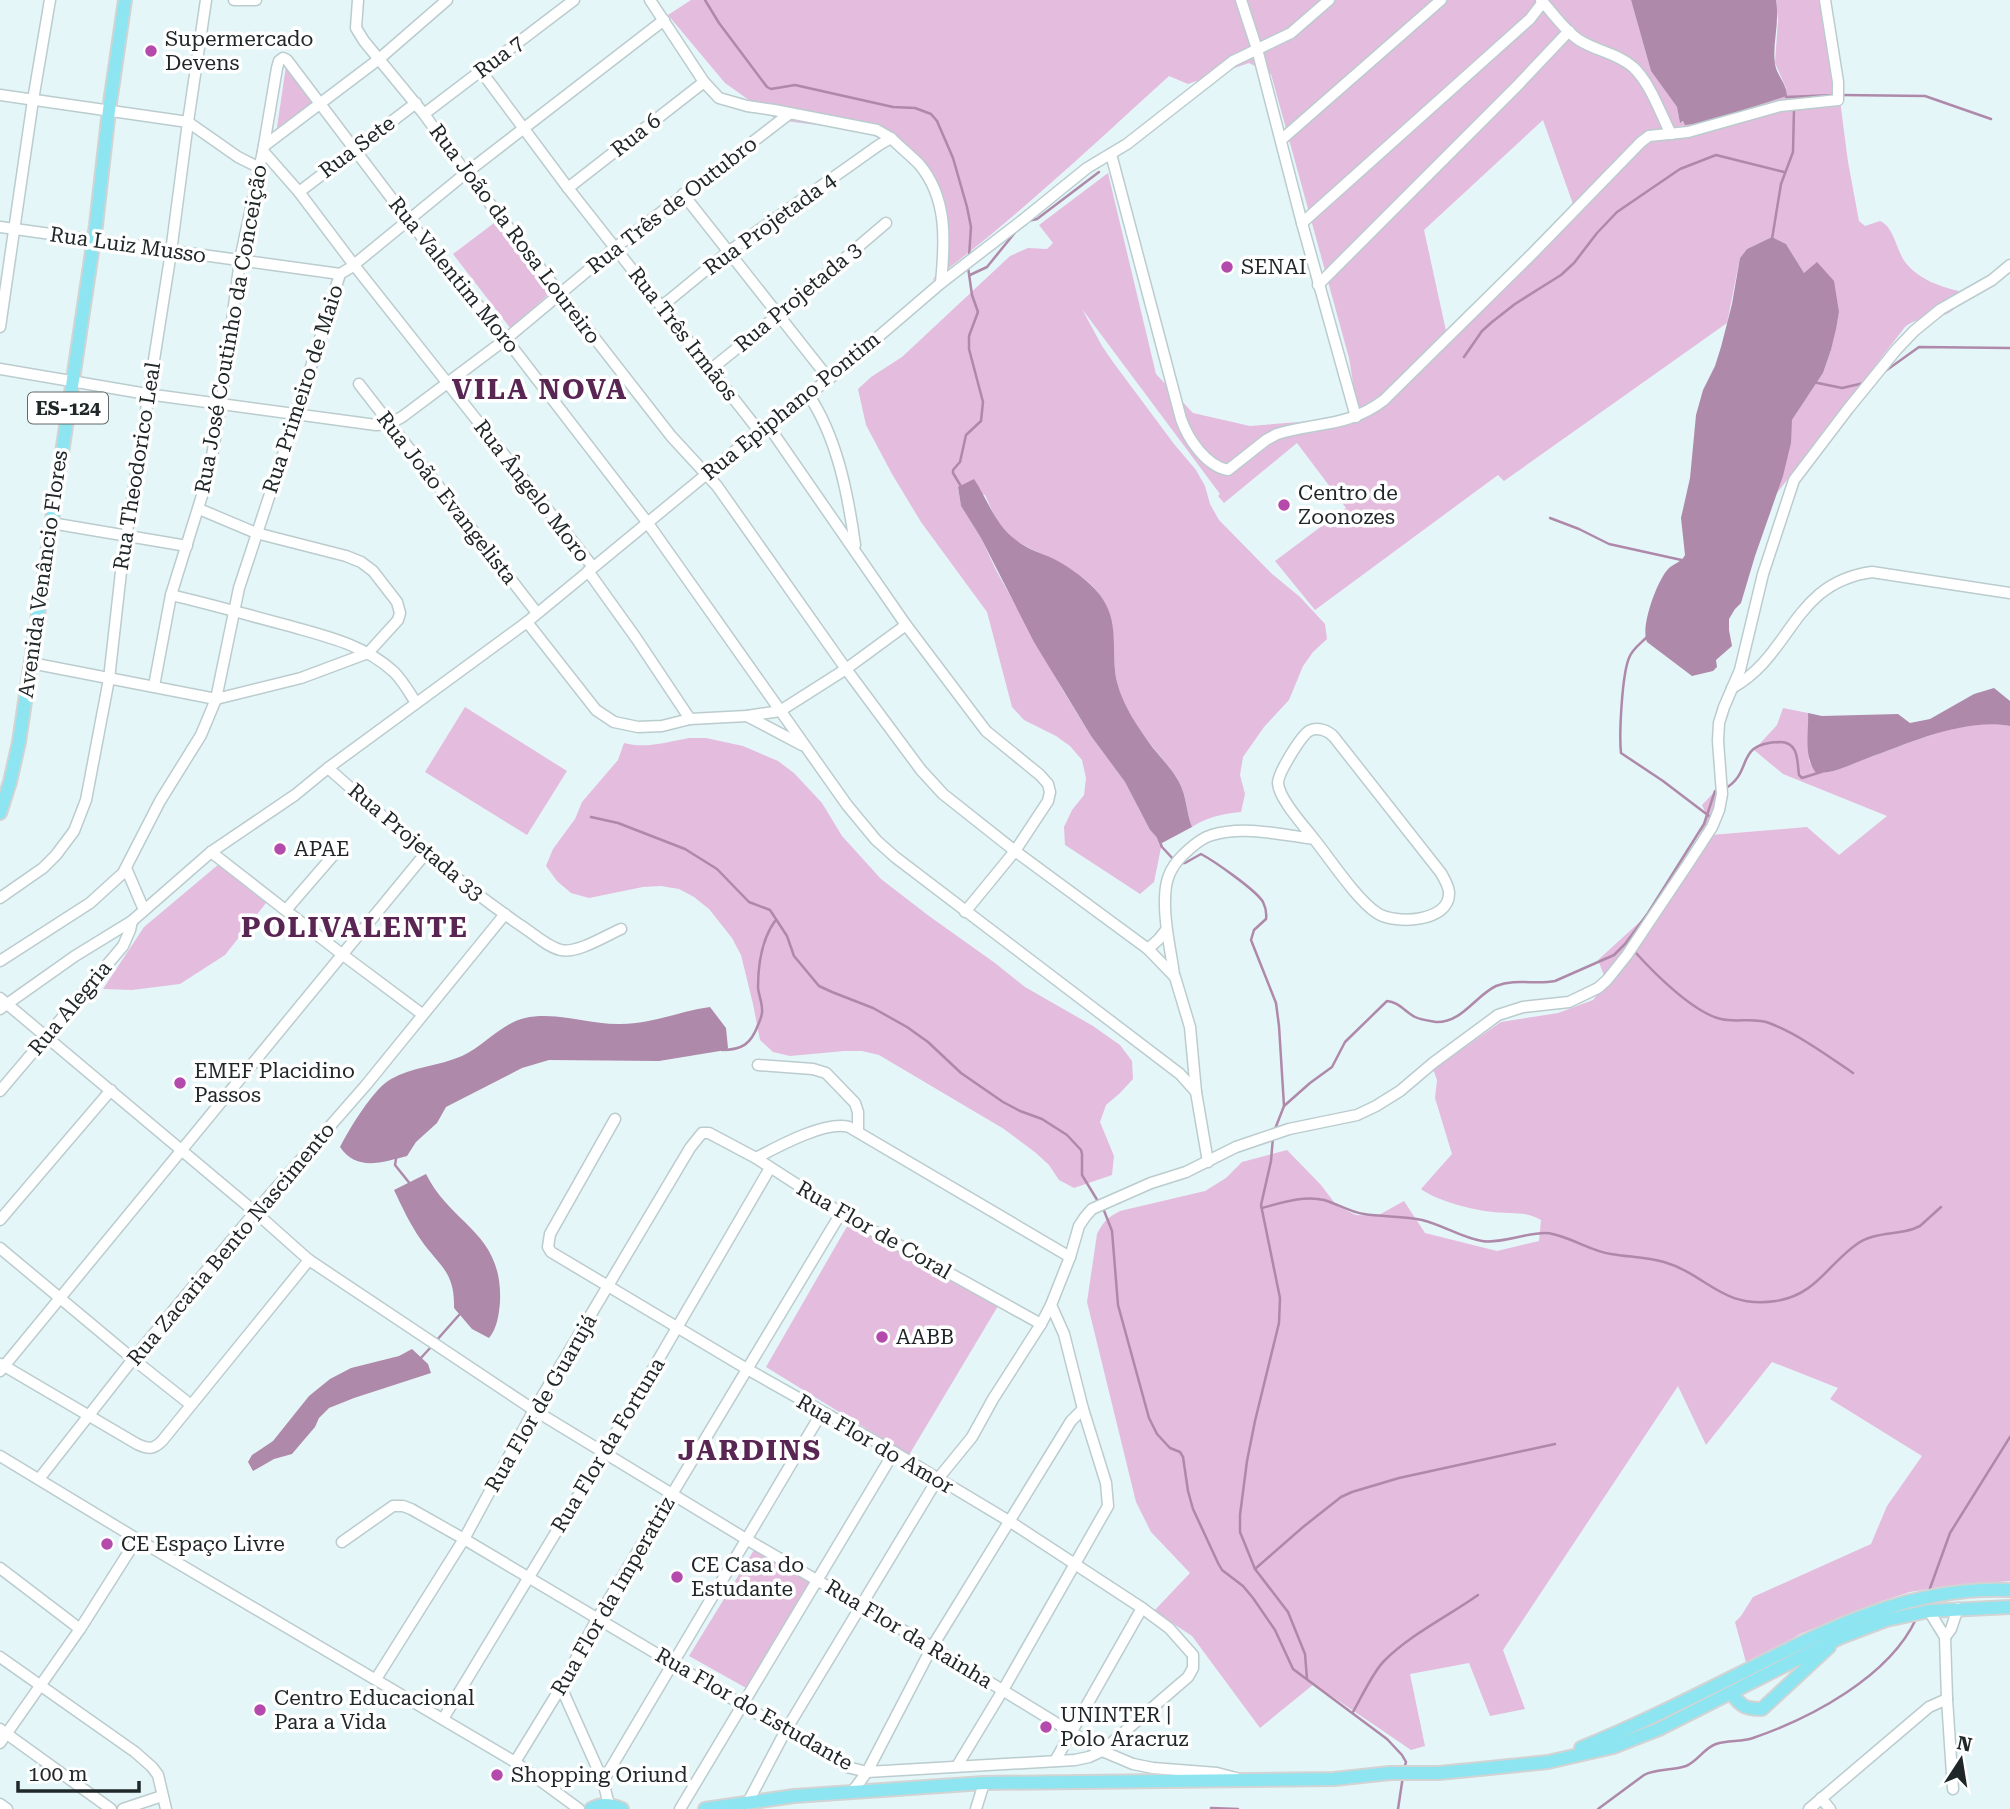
<svg xmlns="http://www.w3.org/2000/svg" width="2010" height="1809" font-family="'Roboto Serif',serif">
<rect width="100%" height="100%" fill="#e5f6f9"/>
<!-- green -->
<g fill="#e4bcde" fill-rule="evenodd">
<path d="M691,0H1631L1651,71L1677,107L1680,122L1703,123L1787,96L1786,88L1775,63L1778,20L1776,0H1827L1848,162L1859,221L1865,226L1880,221C1894,227 1896,249 1905,262C1919,280 1941,287 1963,292C1953,328 1926,310 1905,327L1777,493L1788,454L1792,420L1823,373L1831,350L1839,312L1804,273L1786,244L1772,237L1747,249L1740,258L1727,323L1504,481L1498,475L1315,610L1275,561L1346,508L1297,443L1224,503L1218,496L1220,494L1082,309L1102,346L1113,362L1174,444L1196,470L1205,486L1210,504L1219,520L1271,573L1300,597L1325,624L1327,639L1313,652L1303,666L1289,700L1264,727L1243,757L1240,775L1245,794L1241,812C1222,814 1207,817 1192,827C1186,812 1187,797 1179,782C1173,771 1164,761 1156,751C1140,732 1123,707 1117,682C1110,651 1120,621 1099,594C1088,579 1069,567 1052,559C1035,550 1015,544 1002,529C995,519 990,506 985,495L958,487L961,506L981,538L996,570L1062,689L1091,736L1125,782L1150,830L1162,843L1154,882L1140,894L1065,845L1064,827L1072,810L1084,795L1086,778L1082,760L1070,746L1056,736L1024,720L1012,707L987,612L921,522L892,474L866,425L858,389L871,377L902,357L1010,256L1028,248L1047,249L1053,243L1039,225L1108,173L1156,374L1193,413L1250,426L1336,419L1361,412L1355,395L1349,358L1271,74L1249,63L1188,84L1169,76C1092,146 1016,218 932,281L947,258L931,179L891,142L857,130L777,120L725,83L668,15ZM1543,120L1574,207L1448,340L1424,230Z"/>
<polygon points="286,66 316,102 276,134"/>
<polygon points="498,220 552,291 511,329 453,254"/>
<polygon points="465,707 567,771 527,835 425,772"/>
<path d="M1783,708L1808,713L1809,761L1816,773C1833,774 1851,764 1868,758C1900,746 1955,724 1988,723C1995,723 2003,725 2010,726V1581L1940,1587L1910,1592L1879,1602L1800,1634L1747,1666L1735,1622L1741,1616L1753,1597L1871,1544L1887,1506L1922,1456L1830,1399L1838,1388L1772,1362L1706,1445L1678,1386L1503,1650L1525,1709L1490,1716L1469,1663L1410,1674L1425,1746L1411,1750L1314,1684L1260,1728L1192,1636L1154,1611L1190,1573L1151,1532L1136,1502L1087,1302L1097,1234C1103,1222 1108,1217 1120,1211L1205,1191L1226,1178L1242,1162L1287,1150L1321,1185L1337,1206L1356,1215L1377,1216L1404,1201L1425,1233L1497,1251L1539,1241L1541,1220C1524,1210 1512,1215 1493,1212C1473,1210 1437,1201 1421,1189L1452,1154L1435,1098L1437,1080L1433,1069L1501,1022L1558,1013L1593,1000L1607,983L1598,960L1644,918L1701,833L1706,814L1702,805L1720,786L1711,835L1807,827L1839,855L1887,816L1783,774L1754,750L1777,725Z"/>
<path d="M689,738H706L743,746L778,761L794,773L822,803L842,836L881,879L929,916L995,963L1025,987L1093,1026L1120,1045L1132,1061L1133,1079L1120,1093L1106,1105L1100,1122L1114,1156L1112,1175L1074,1188L1059,1180L1049,1165L1036,1153L1004,1129L879,1055L862,1051H844L790,1056L773,1052L760,1040L753,1004L741,955L732,938L709,909L694,897L679,889L661,886L643,887L589,898L571,893L557,881L546,866L553,849L575,819L582,802L618,760L624,743C645,749 668,742 689,738Z"/>
<polygon points="219,864 266,903 225,955 180,984 132,990 103,989 144,927"/>
<polygon points="849,1223 998,1306 909,1455 766,1367"/>
<polygon points="754,1550 810,1581 748,1689 689,1656"/>
</g>
<!-- water -->
<g fill="#ae89a9">
<path d="M1631,0H1776C1780,23 1772,44 1775,64C1777,76 1787,84 1787,96L1703,123L1685,125L1683,121L1680,123L1677,107L1651,71Z"/>
<path d="M1772,237L1786,244L1804,273L1817,262L1834,281L1839,312L1836,329L1831,350L1823,373L1792,420L1791,443L1783,476L1755,556L1741,603L1735,609L1729,619V630L1732,646L1716,660L1717,667L1713,671L1692,676L1647,642C1640,627 1657,581 1668,569C1674,563 1681,563 1685,555L1681,518L1690,478L1696,415L1703,390L1715,366L1721,347L1732,304L1740,258L1747,249Z"/>
<path d="M974,479C988,500 995,525 1016,540C1027,549 1041,553 1054,559C1071,568 1088,580 1100,595C1121,623 1110,651 1117,682C1123,706 1139,729 1153,748C1162,759 1172,769 1179,782C1187,797 1186,812 1192,827L1162,843L1150,830L1125,782L1091,736L1034,642L981,538L961,506L958,487Z"/>
<path d="M1994,688L2010,701V726C1968,717 1908,743 1868,758C1851,764 1834,774 1816,773C1803,756 1809,733 1808,713L1822,716L1898,714L1910,723L1930,719L1974,694Z"/>
<path d="M710,1007L726,1028L728,1048L726,1050L659,1061L549,1060L522,1068L446,1107L437,1123L416,1142L407,1156C383,1162 357,1172 340,1147C350,1128 373,1089 391,1079C412,1067 439,1066 462,1056C484,1046 502,1023 525,1018C556,1011 590,1025 621,1024C652,1024 680,1011 710,1007Z"/>
<path d="M426,1174C452,1226 503,1232 500,1302C499,1314 497,1329 489,1338L472,1329L454,1308C455,1271 439,1266 421,1240C410,1224 402,1207 394,1190Z"/>
<polygon points="412,1349 428,1364 431,1373 354,1398 329,1408 319,1418 315,1427 292,1454 274,1459 253,1471 248,1462 252,1455 273,1441 309,1396 330,1379 351,1368 399,1356"/>
</g>
<g fill="none" stroke-linecap="round" stroke-linejoin="round">
<!-- stream -->
<g stroke="#ae89a9" stroke-width="2.5">
<polyline points="705,0 719,23 767,87 771,89 795,85 893,107 915,108 931,114 937,121 953,158 967,207 971,227 969,257"/>
<polyline points="1842,95 1925,96 1991,119"/>
<polyline points="1786,97 1835,95"/>
<polyline points="1028,221 1037,219 1099,172"/>
<polyline points="1772,239 1781,184 1793,152 1794,109"/>
<polyline points="970,275 987,267 1017,230"/>
<polyline points="1464,357 1482,331 1492,322 1515,304 1561,275 1574,263 1597,233 1617,212 1680,169 1716,155 1784,172"/>
<polyline points="1884,372 1919,347 2010,348"/>
<polyline points="1813,382 1842,388 1864,383"/>
<polyline points="962,488 953,473 953,470 960,462 966,435 981,421 983,402 969,349 969,336 978,312 972,295 968,267"/>
<polyline points="1550,518 1579,529 1609,544 1686,561"/>
<path d="M1647,637C1640,644 1632,649 1629,658C1622,675 1619,734 1621,753L1663,781L1709,816"/>
<path d="M1726,788C1754,771 1734,743 1780,742C1799,742 1797,761 1799,775L1802,778L1821,772"/>
<polyline points="591,817 618,823 685,849 717,869 749,902 770,910 787,936 794,956 819,986 832,992 873,1008 907,1027 928,1042 961,1073 1003,1102 1020,1111 1042,1119 1067,1135 1081,1150 1082,1154 1082,1175 1099,1203"/>
<polyline points="1158,837 1162,847 1174,860"/>
<path d="M1180,863H1185L1201,854C1214,861 1256,890 1263,902C1266,908 1267,912 1266,919L1254,930L1251,940L1276,1003L1279,1026L1284,1106L1275,1129"/>
<path d="M1636,953C1655,974 1694,1013 1721,1019C1737,1023 1754,1017 1769,1023C1798,1034 1828,1056 1853,1073"/>
<path d="M722,1050C742,1050 751,1044 758,1025C760,1020 763,1015 762,1009C762,1002 759,996 758,988C758,965 762,939 775,921"/>
<path d="M1284,1106L1310,1083L1332,1067L1345,1042L1387,1001C1399,1002 1405,1012 1415,1017C1421,1020 1430,1021 1436,1022C1462,1023 1475,996 1496,986C1516,978 1535,985 1555,981L1614,955L1625,944L1648,913L1704,824L1715,791L1717,790"/>
<polyline points="1273,1137 1271,1161 1261,1205 1280,1298 1279,1323 1255,1421 1247,1461 1240,1515 1240,1532 1255,1569 1288,1612 1305,1654 1307,1679"/>
<polyline points="396,1159 395,1165 411,1185"/>
<polyline points="1103,1208 1112,1231 1118,1305 1149,1418 1157,1434 1170,1448 1180,1452 1183,1457 1188,1491 1193,1509 1218,1563 1222,1570 1243,1586 1253,1598 1275,1630 1293,1669 1387,1739 1402,1755 1406,1762 1404,1769"/>
<path d="M1262,1208C1281,1203 1304,1195 1324,1200C1338,1204 1350,1212 1364,1214C1383,1217 1405,1216 1422,1220C1443,1225 1462,1238 1482,1241C1501,1244 1525,1233 1545,1233C1554,1233 1563,1237 1571,1240C1584,1245 1597,1252 1611,1254C1628,1257 1646,1257 1664,1262C1708,1275 1721,1309 1776,1301C1816,1295 1828,1264 1857,1244C1873,1232 1895,1235 1913,1229L1920,1226L1941,1207"/>
<polyline points="436,1341 459,1315"/>
<polyline points="419,1360 431,1347"/>
<polyline points="1255,1569 1303,1527 1341,1497 1352,1492 1399,1478 1555,1444"/>
<polyline points="1929,1591 1950,1533 2010,1437"/>
<path d="M1353,1712C1361,1698 1373,1672 1384,1661C1411,1634 1447,1617 1478,1595"/>
<polyline points="1211,1808 1238,1809"/>
<polyline points="1398,1809 1403,1776"/>
<path d="M1598,1809L1644,1775C1657,1768 1672,1771 1686,1766C1698,1761 1704,1748 1716,1744C1728,1740 1742,1742 1753,1738C1811,1718 1889,1677 1916,1619"/>
</g>
<!-- minor casing -->
<g stroke="#bbccce" stroke-width="13">
<g id="minor">
<polyline points="234,0 256,0"/>
<polyline points="358,0 356,28 364,41 424,114 466,173 671,436 717,486 846,669 921,770 943,794 1015,851 1148,949 1175,977 1190,1027 1196,1092 1208,1162"/>
<polyline points="650,0 704,82 719,98 747,106 774,110 877,130 891,138 879,145 728,252 662,306"/>
<polyline points="1241,0 1257,49 1302,223 1356,417"/>
<path d="M1541,0C1553,13 1564,30 1579,40C1596,51 1617,53 1633,67C1651,84 1660,113 1671,134"/>
<polyline points="481,71 568,188 759,431"/>
<polyline points="0,95 188,122 238,157 260,168"/>
<polyline points="424,114 574,0"/>
<path d="M891,138C900,147 910,155 919,164C948,198 945,242 941,283"/>
<polyline points="1281,140 1441,0"/>
<polyline points="264,146 379,59 447,0"/>
<polyline points="263,151 299,192 354,265 593,567"/>
<path d="M1111,154L1181,419C1188,439 1206,466 1228,470L1266,440L1277,434C1317,422 1349,427 1384,400L1533,253L1641,142L1649,136L1688,132L1780,106L1838,100V82L1825,0"/>
<polyline points="568,188 704,82"/>
<polyline points="299,192 416,103"/>
<polyline points="683,194 829,379"/>
<polyline points="1302,223 1530,19 1543,2"/>
<polyline points="0,227 340,274"/>
<polyline points="1318,285 1517,86 1569,31"/>
<polyline points="0,327 33,100 50,0"/>
<polyline points="0,369 147,394 376,425 389,424 402,417 506,339 616,247 789,114"/>
<polyline points="710,370 778,315 886,223"/>
<polyline points="359,384 537,613"/>
<path d="M808,394C837,437 848,494 855,545"/>
<polyline points="767,424 906,625 986,731 1040,775 1048,784 1050,792 1048,801 1015,851 965,912"/>
<polyline points="51,523 187,546"/>
<polyline points="588,571 636,638 690,719"/>
<path d="M171,595C210,604 248,615 286,625C324,636 364,644 394,672C403,681 409,692 416,703"/>
<polyline points="527,622 596,710 614,722 638,727 662,726 690,719 747,716 780,711 846,669 906,625"/>
<polyline points="31,663 216,699 301,678 368,653 398,620 400,613 397,602 373,571 361,562 346,556 256,533 199,509"/>
<polyline points="154,686 171,595 209,473 221,404 240,260 263,151 277,68 279,61 283,58 287,60 408,220 506,339 647,522 847,805 876,840 895,857 1180,1074 1196,1092"/>
<path d="M1732,688C1793,654 1792,583 1872,572L2010,593"/>
<polyline points="747,716 802,745"/>
<path d="M328,768C390,823 452,878 520,925C533,933 547,947 561,950C577,954 607,935 621,929"/>
<polyline points="211,852 343,955 422,1014"/>
<polyline points="126,868 144,910"/>
<polyline points="0,898 43,868 56,855 74,831 86,800 109,679 122,563 171,252 188,122 206,0"/>
<polyline points="286,910 337,851"/>
<polyline points="1148,949 1159,939 1166,930"/>
<polyline points="0,961 90,903 123,873 160,801 201,735 216,699 239,588 296,415 340,274 350,268 466,173 664,20"/>
<path d="M1174,975C1171,950 1164,926 1165,900C1165,882 1169,869 1182,856C1190,848 1201,838 1212,835C1244,825 1282,835 1314,839C1331,860 1356,899 1377,913C1395,925 1450,922 1449,893C1449,886 1444,879 1441,873L1334,737C1329,731 1317,726 1309,731C1301,736 1278,773 1278,783C1279,799 1304,826 1314,839"/>
<polyline points="0,998 255,1212 309,1260 534,1410 746,1539 932,1647 1102,1751 1133,1764 1153,1768 1217,1773 1236,1778"/>
<polyline points="0,1009 75,956 132,921 211,852 295,795 328,768 527,622 759,431 829,379 941,283 1024,219 1087,168 1127,144 1233,61 1291,33 1329,0"/>
<polyline points="758,1065 813,1069 826,1073 855,1103 858,1112 858,1131"/>
<polyline points="0,1091 123,946 130,930 132,921"/>
<path d="M756,1158C777,1147 826,1120 849,1127L1070,1257"/>
<polyline points="0,1220 111,1090"/>
<polyline points="0,1248 133,1359 191,1405"/>
<path d="M1,1364L137,1444C148,1449 153,1450 162,1441L309,1260"/>
<polyline points="0,1371 425,854"/>
<polyline points="0,1456 137,1539 515,1762 579,1809"/>
<polyline points="39,1479 133,1359 255,1212 366,1085 505,914"/>
<polyline points="342,1542 393,1506 403,1506 411,1509 464,1539 847,1767 867,1772 1075,1760 1089,1757 1102,1751 1188,1677 1193,1668 1193,1655 1169,1628 1142,1608 1009,1521 894,1452 747,1369 551,1252 548,1247 550,1234 615,1119"/>
<polyline points="0,1568 80,1629"/>
<polyline points="1929,1611 1945,1637 1947,1699 1953,1789"/>
<polyline points="1945,1637 1951,1629 1958,1608"/>
<polyline points="0,1657 135,1752 152,1767 158,1775 166,1809"/>
<polyline points="376,1679 464,1539 534,1410 690,1148 702,1133 709,1133 756,1158 841,1213 1041,1324"/>
<polyline points="561,1687 603,1781"/>
<polyline points="443,1719 604,1453 770,1168"/>
<polyline points="0,1729 111,1809"/>
<polyline points="0,1743 80,1629 137,1539"/>
<polyline points="1055,1761 1142,1608"/>
<polyline points="515,1762 561,1687 597,1619 841,1213"/>
<polyline points="957,1766 1003,1690 1108,1506 1106,1483 1083,1409 1064,1334 1051,1305"/>
<polyline points="852,1792 867,1772 932,1647 1071,1421 1083,1409"/>
<polyline points="1821,1798 1830,1809"/>
<polyline points="0,1804 7,1809"/>
<polyline points="747,1804 786,1730 937,1480 972,1437 993,1399 1041,1324 1051,1305 1070,1257 1079,1226 1085,1217 1092,1209 1151,1183 1186,1172 1236,1147 1289,1129 1357,1115 1376,1106 1400,1091 1433,1063 1498,1015 1523,1007 1569,1002 1598,988 1607,980 1627,955 1688,864 1712,827 1719,810 1722,794 1718,741 1719,723 1724,707 1740,670 1763,574 1794,480 1848,409 1896,350 1914,331 1941,309 1992,280 2010,265"/>
<polyline points="609,1805 603,1781 822,1412"/>
<polyline points="123,1809 162,1796"/>
<polyline points="680,1809 894,1452"/>
<polyline points="976,1809 984,1783"/>
<polyline points="1809,1809 1929,1707 1947,1699"/>
</g>
</g>
<!-- major casing -->
<g stroke="#d2d4d4" stroke-width="16">
<g id="major">
<polyline points="0,813 10,782 19,742 96,225 109,110 125,0"/>
<path d="M1731,1693C1742,1707 1745,1709 1762,1709L1829,1647"/>
<path d="M1581,1748C1635,1726 1687,1700 1739,1674C1828,1629 1908,1586 2010,1590"/>
<path d="M591,1809C601,1803 611,1804 622,1809"/>
<polyline points="705,1809 794,1796 984,1783 1334,1779 1390,1773 1439,1773 1490,1768 1548,1762 1613,1747 1659,1729 1839,1638 1886,1620 1929,1611 2010,1607"/>
</g>
</g>
<!-- minor -->
<use href="#minor" stroke="#fff" stroke-width="10"/>
<!-- major -->
<use href="#major" stroke="#8ce5f0" stroke-width="12"/>
</g>
<!-- markers -->
<g fill="#b44aab" stroke="#fff" stroke-width="2.5">
<circle cx="151" cy="51" r="7"/>
<circle cx="1227" cy="267" r="7"/>
<circle cx="1284" cy="505" r="7"/>
<circle cx="280" cy="849" r="7"/>
<circle cx="180" cy="1083" r="7"/>
<circle cx="882" cy="1337" r="7"/>
<circle cx="107" cy="1544" r="7"/>
<circle cx="677" cy="1577" r="7"/>
<circle cx="260" cy="1710" r="7"/>
<circle cx="1046" cy="1727" r="7"/>
<circle cx="497" cy="1775" r="7"/>
</g>
<g text-anchor="middle" dominant-baseline="central" stroke-width="7" stroke-linejoin="round" paint-order="stroke">
<!-- shield labels -->
<rect fill="#fff" stroke="#636868" stroke-width="2" x="28" y="392.5" width="80" height="31" rx="5"/>
<g font-size="19" font-weight="bold" fill="#202728">
<text x="68" y="408">ES-124</text>
</g>
<!-- poi labels -->
<g font-size="21" fill="#202728" stroke="#fff" text-anchor="start">
<text x="165" y="39">Supermercado<tspan x="165" dy="24">Devens</tspan></text>
<text x="1241" y="267">SENAI</text>
<text x="1298" y="493">Centro de<tspan x="1298" dy="24">Zoonozes</tspan></text>
<text x="294" y="849">APAE</text>
<text x="194" y="1071">EMEF Placidino<tspan x="194" dy="24">Passos</tspan></text>
<text x="896" y="1337">AABB</text>
<text x="121" y="1544">CE Espaço Livre</text>
<text x="691" y="1565">CE Casa do<tspan x="691" dy="24">Estudante</tspan></text>
<text x="274" y="1698">Centro Educacional<tspan x="274" dy="24">Para a Vida</tspan></text>
<text x="1060" y="1715">UNINTER |<tspan x="1060" dy="24">Polo Aracruz</tspan></text>
<text x="511" y="1775">Shopping Oriund</text>
</g>
<!-- street labels -->
<g font-size="21" fill="#202728" stroke="#fff">
<text transform="translate(499 57) rotate(-37)">Rua 7</text>
<text transform="translate(636 135) rotate(-38)">Rua 6</text>
<text transform="translate(357 147) rotate(-37)">Rua Sete</text>
<text transform="translate(672 205) rotate(-38)">Rua Três de Outubro</text>
<text transform="translate(770 224) rotate(-36)">Rua Projetada 4</text>
<text transform="translate(515 234) rotate(53)">Rua João da Rosa Loureiro</text>
<text transform="translate(128 245) rotate(8)">Rua Luiz Musso</text>
<text transform="translate(454 275) rotate(51)">Rua Valentim Moro</text>
<text transform="translate(798 297) rotate(-40)">Rua Projetada 3</text>
<text transform="translate(231 329) rotate(-80)">Rua José Coutinho da Conceição</text>
<text transform="translate(683 334) rotate(52)">Rua Três Irmãos</text>
<text transform="translate(303 389) rotate(-72)">Rua Primeiro de Maio</text>
<text transform="translate(791 406) rotate(-39)">Rua Epiphano Pontim</text>
<text transform="translate(137 466) rotate(-81)">Rua Theodorico Leal</text>
<text transform="translate(532 491) rotate(52)">Rua Ângelo Moro</text>
<text transform="translate(447 498) rotate(52)">Rua João Evangelista</text>
<text transform="translate(43 574) rotate(-82)">Avenida Venâncio Flores</text>
<text transform="translate(416 842) rotate(40)">Rua Projetada 33</text>
<text transform="translate(70 1008) rotate(-50)">Rua Alegria</text>
<text transform="translate(874 1230) rotate(30)">Rua Flor de Coral</text>
<text transform="translate(231 1244) rotate(-50)">Rua Zacaria Bento Nascimento</text>
<text transform="translate(541 1403) rotate(-60)">Rua Flor de Guarujá</text>
<text transform="translate(875 1444) rotate(30)">Rua Flor do Amor</text>
<text transform="translate(608 1445) rotate(-59)">Rua Flor da Fortuna</text>
<text transform="translate(613 1596) rotate(-60)">Rua Flor da Imperatriz</text>
<text transform="translate(909 1634) rotate(31)">Rua Flor da Rainha</text>
<text transform="translate(754 1709) rotate(30)">Rua Flor do Estudante</text>
</g>
<!-- district labels -->
<g font-size="28" font-weight="bold" letter-spacing="2" fill="#592654" stroke="#fff">
<text x="540" y="389">VILA NOVA</text>
<text x="355" y="927">POLIVALENTE</text>
<text x="750" y="1450">JARDINS</text>
</g>
</g>
<!-- north arrow -->
<g transform="translate(1961 1760) rotate(12)" stroke="#ffffff" stroke-width="5" paint-order="stroke">
<path d="M0-5L12 26L0 18L-12 26Z" fill="#202728"/>
<text y="-10" font-size="19" font-weight="bold" text-anchor="middle" fill="#202728">N</text>
</g>
<!-- scale -->
<path d="M18 1781v10h121v-10" fill="none" stroke="#202728" stroke-width="3.5"/>
<text x="28" y="1781" font-size="21" fill="#202728" stroke="#ffffff" stroke-width="5" paint-order="stroke">100 m</text>
</svg>
